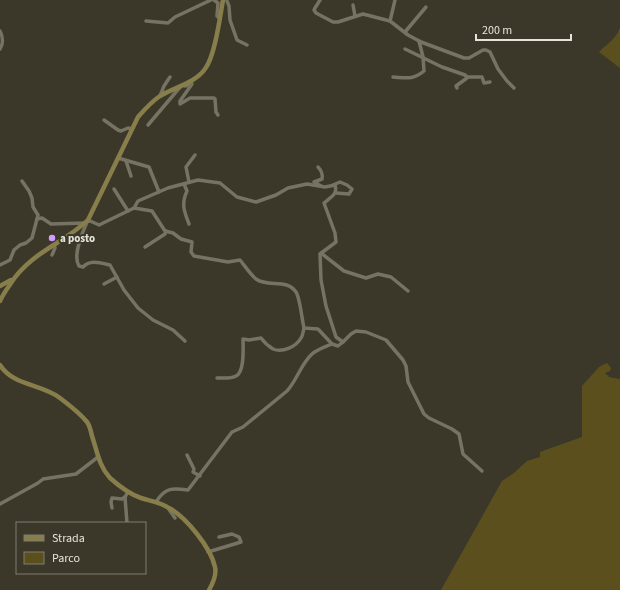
<svg xmlns="http://www.w3.org/2000/svg" width="620" height="590" font-family="'Source Sans 3',sans-serif">
<rect width="100%" height="100%" fill="#3b3829"/>
<!-- green -->
<g fill="#5b501d">
<path d="M620,27V68L599,52C606,45 618,37 620,27Z"/>
<polygon points="607,363 611,368 610,371 605,373 609,377 620,379 620,590 441,590 502,481 514,473 527,461 540,457 540,452 582,437 582,386 599,367"/>
</g>
<g fill="none" stroke-linecap="round" stroke-linejoin="round">
<!-- minor -->
<g stroke="#767362" stroke-width="3.5">
<polyline points="214,0 218,3 217,16 219,18"/>
<polyline points="320,0 315,8 314,10 316,13 333,22 338,22 363,14 390,21 408,35 421,42 464,58 469,58 483,50 486,50 490,52 498,69 507,81 514,88"/>
<polyline points="227,1 229,6 230,20 237,40 247,45"/>
<polyline points="353,5 355,16"/>
<polyline points="146,21 168,23 175,17 211,0"/>
<polyline points="390,21 395,0"/>
<path d="M0,31C3,37 3,44 0,49"/>
<polyline points="405,32 426,7"/>
<polyline points="405,49 442,67 465,75 467,78 456,86 457,88"/>
<polyline points="466,76 468,77 482,77 484,83 490,82"/>
<path d="M393,77C407,78 413,80 424,71L423,57L419,41"/>
<polyline points="185,86 192,84 180,101 180,104 190,98 214,98 215,99 216,112 218,115"/>
<polyline points="160,96 164,86 170,77"/>
<polyline points="104,120 118,130 121,131 128,128 132,129"/>
<polyline points="148,125 181,86"/>
<polyline points="118,158 149,167 159,192"/>
<polyline points="126,161 131,176"/>
<path d="M318,167C321,170 323,175 322,179L314,182L321,186"/>
<polyline points="22,181 29,191 32,198 33,207 38,215 37,219"/>
<polyline points="189,182 186,167 195,155"/>
<path d="M184,184L187,191C181,204 184,211 189,224"/>
<polyline points="333,185 340,182 347,185 352,189 349,194 336,193"/>
<polyline points="114,189 128,211"/>
<path d="M134,208L138,201L168,188L198,180L220,183L237,197L256,202L276,195L288,188L307,184L325,187L335,185C338,194 331,197 324,203L335,233L336,242L320,254L321,280L326,306L336,337L343,342L338,346L332,344L318,329L304,328C302,320 300,298 296,292C287,278 268,288 256,279C250,274 245,266 240,260L228,262L194,256L191,252L192,242L181,239L173,233L165,231L152,211L134,208L99,225L88,220C83,231 72,255 79,266L83,267C90,259 101,263 110,265L124,290L138,308L153,320L173,330L185,341"/>
<polyline points="145,247 165,234 166,231"/>
<polyline points="321,253 344,271 366,278 378,274 391,277 408,291"/>
<polyline points="52,255 55,248 54,244"/>
<polyline points="0,265 10,260 14,250 20,245 26,243 32,238 37,219 42,218 51,224 85,223"/>
<polyline points="104,284 117,277"/>
<polyline points="343,342 351,334 356,331 366,332 386,340 403,360 406,366 408,382 424,414 429,418 452,429 459,434 463,454 482,471"/>
<path d="M217,378C223,378 231,379 236,376C245,372 243,347 243,339L249,340L261,338C264,342 268,346 273,349C282,353 296,347 301,338C303,335 303,332 304,328"/>
<polyline points="187,455 194,469 193,472 200,476"/>
<path d="M156,502C165,487 173,488 188,490L232,432L243,427L287,391C297,380 301,364 312,354C318,349 325,347 332,344"/>
<polyline points="0,504 38,483 43,479 76,474 98,457"/>
<polyline points="112,508 111,502 112,498 122,499 125,497"/>
<polyline points="168,508 175,518"/>
<polyline points="127,523 125,497 128,492"/>
<polyline points="208,552 241,542 239,537 232,534 219,537"/>
</g>
<!-- major -->
<g stroke="#887e4b" stroke-width="4.5">
<polyline points="0,286 11,280"/>
<path d="M0,301C3,294 7,289 11,283C30,253 64,243 88,220L138,117C145,109 151,102 160,96C175,87 195,83 205,69C215,56 220,17 223,0"/>
<path d="M0,365C13,386 42,384 60,398C69,405 80,413 87,422C90,426 91,432 92,436C97,451 99,466 110,478C119,486 129,494 141,498C150,501 160,502 169,508C186,517 211,548 215,567C217,575 213,583 209,590"/>
</g>
</g>
<!-- markers -->
<circle fill="#d19dfe" stroke="#3b3829" stroke-width="1.5" cx="52" cy="238" r="4"/>
<g text-anchor="middle" dominant-baseline="central" stroke-width="4" stroke-linejoin="round" paint-order="stroke">
<!-- poi labels -->
<g font-size="11" font-weight="bold" fill="#e5e4da" stroke="#3b3829" text-anchor="start">
<text x="60" y="238">a posto</text>
</g>
</g>
<!-- legend -->
<rect x="16" y="522" width="130" height="52" fill="#3b3829" stroke="#7f7d70"/>
<rect x="24" y="535" width="20" height="6" fill="#887e4b" stroke="#7f7d70"/>
<text x="52" y="542" font-size="12" fill="#e5e4da">Strada</text>
<rect x="24" y="552" width="20" height="12" fill="#5b501d" stroke="#7f7d70"/>
<text x="52" y="562" font-size="12" fill="#e5e4da">Parco</text>
<!-- scale -->
<path d="M476 34v6h95v-6" fill="none" stroke="#e5e4da" stroke-width="2"/>
<text x="482" y="34" font-size="12" fill="#e5e4da" stroke="#3b3829" stroke-width="3" paint-order="stroke">200 m</text>
</svg>
